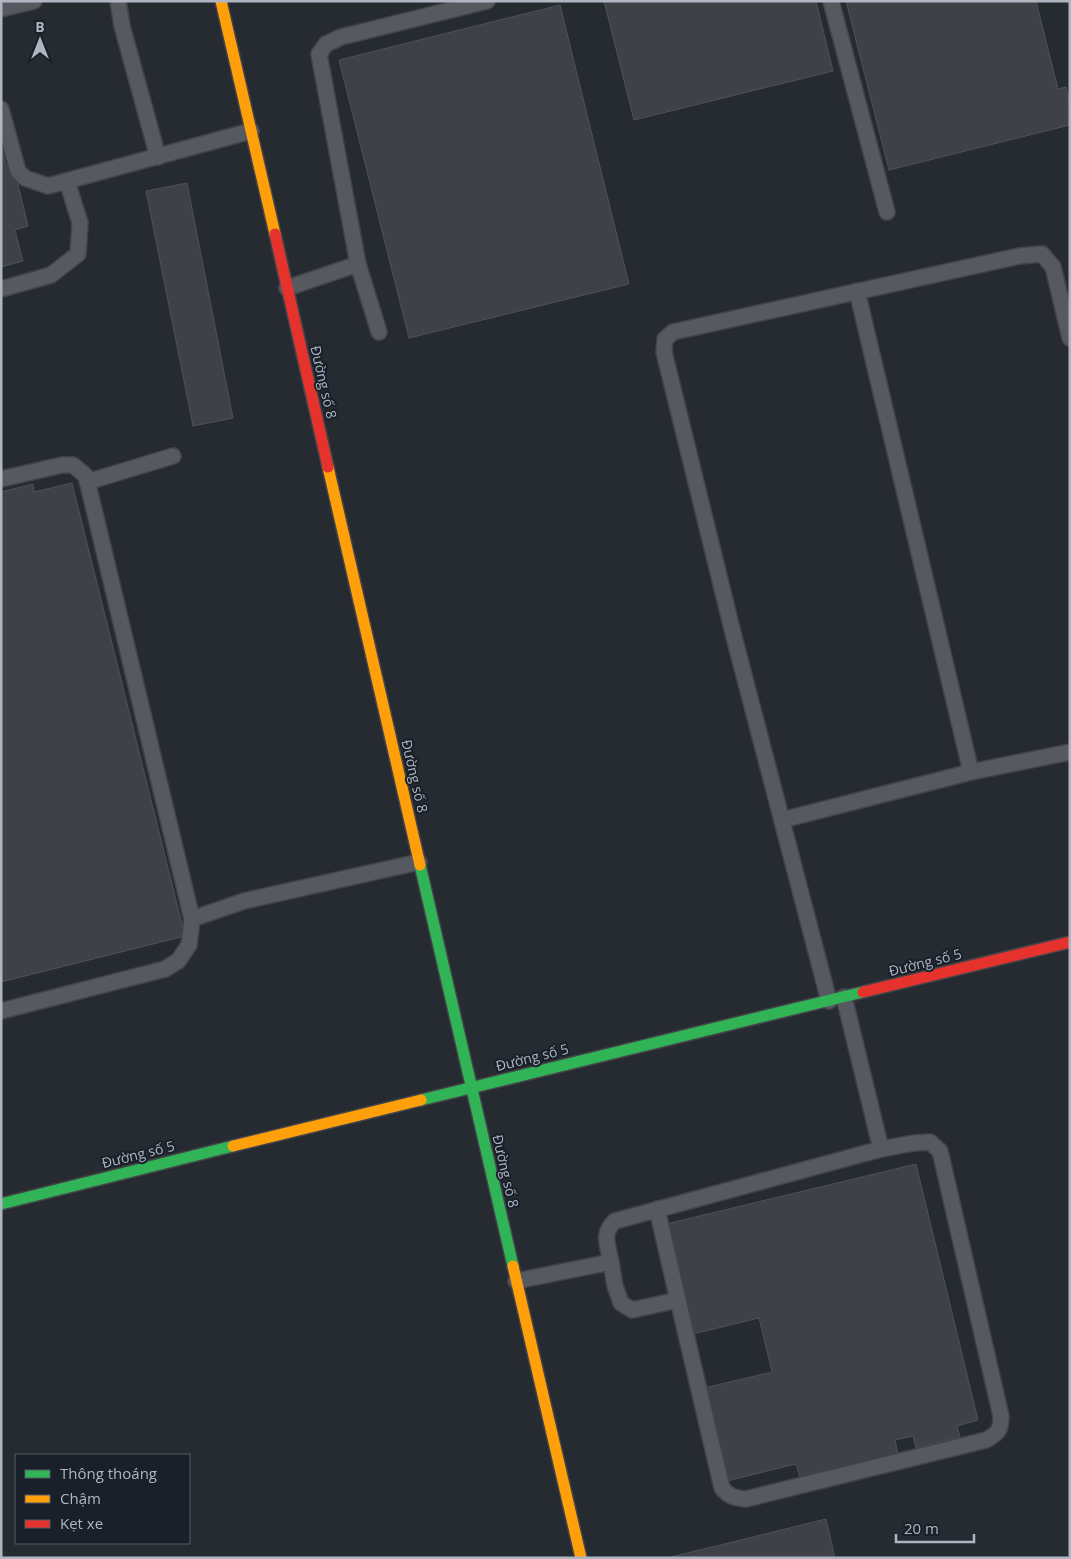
<svg xmlns="http://www.w3.org/2000/svg" width="1071" height="1559" font-family="'Open Sans',sans-serif">
<rect width="100%" height="100%" fill="#262a31"/>
<!-- building -->
<g fill="#3e4248" stroke="#4d5159">
<polygon points="604,1 816,1 833,71 634,120"/>
<polygon points="846,1 1036,1 1058,89 1066,87 1070,102 1070,125 889,170"/>
<polygon points="560,5 629,284 409,338 339,60"/>
<polygon points="1,146 6,166 13,164 28,226 15,230 23,261 1,267"/>
<polygon points="187,183 233,418 193,426 146,191"/>
<polygon points="72,483 185,936 1,982 1,492 33,484 34,492"/>
<polygon points="916,1164 978,1420 957,1426 960,1437 916,1448 913,1436 895,1440 898,1454 800,1477 796,1464 727,1481 704,1388 772,1372 759,1318 693,1334 666,1224"/>
<polygon points="826,1519 835,1558 667,1558"/>
</g>
<g fill="none" stroke-linecap="round" stroke-linejoin="round">
<!-- lane casing -->
<g stroke="#424449" stroke-width="18">
<g id="lane">
<polyline points="118,1 122,26 158,157"/>
<polyline points="831,1 887,212"/>
<polyline points="1,9 34,1"/>
<polyline points="1,109 18,171 25,178 48,186 251,131"/>
<polyline points="287,288 358,264"/>
<polyline points="1,289 51,275 78,254 80,223 67,181"/>
<polyline points="379,332 358,264 319,54 326,44 341,37 487,1"/>
<polyline points="1,479 62,465 73,465 86,476 192,919"/>
<polyline points="87,482 173,456"/>
<polyline points="971,772 1070,752"/>
<polyline points="782,820 971,772 857,291"/>
<polyline points="844,997 881,1149"/>
<polyline points="829,1001 733,633 664,352 665,339 673,332 1019,256 1042,254 1053,267 1070,338"/>
<polyline points="1,1011 165,969 178,961 189,945 192,919 244,901 419,862"/>
<polyline points="657,1209 678,1300"/>
<path d="M516,1281L611,1262C608,1244 601,1234 615,1221L881,1149L914,1143L930,1142L940,1151L1001,1416C1001,1431 998,1433 986,1440L746,1499C735,1498 729,1497 722,1488L678,1300L632,1310L621,1303L615,1286L611,1262"/>
</g>
</g>
<!-- fast casing -->
<g stroke="#424449" stroke-width="14">
<g id="fast">
<polyline points="420,865 513,1266"/>
<polyline points="421,1100 863,992"/>
<polyline points="1,1204 233,1146"/>
</g>
</g>
<!-- slow casing -->
<g stroke="#424449" stroke-width="14">
<g id="slow">
<polyline points="221,1 275,234"/>
<polyline points="328,467 420,865"/>
<polyline points="233,1146 421,1100"/>
<polyline points="513,1266 581,1558"/>
</g>
</g>
<!-- jam casing -->
<g stroke="#424449" stroke-width="14">
<g id="jam">
<polyline points="275,234 328,467"/>
<polyline points="863,992 1070,942"/>
</g>
</g>
<!-- lane -->
<use href="#lane" stroke="#56595f" stroke-width="15"/>
<!-- fast -->
<use href="#fast" stroke="#30b455" stroke-width="11"/>
<!-- slow -->
<use href="#slow" stroke="#ff9f0a" stroke-width="11"/>
<!-- jam -->
<use href="#jam" stroke="#e5322d" stroke-width="11"/>
</g>
<g text-anchor="middle" dominant-baseline="central" stroke-width="4" stroke-linejoin="round" paint-order="stroke">
<!-- street labels -->
<g font-size="14" fill="#afb6c2" stroke="#1a202a">
<text transform="translate(324 382) rotate(77)">Đường số 8</text>
<text transform="translate(415 776) rotate(77)">Đường số 8</text>
<text transform="translate(925 962) rotate(-14)">Đường số 5</text>
<text transform="translate(532 1057) rotate(-14)">Đường số 5</text>
<text transform="translate(138 1154) rotate(-14)">Đường số 5</text>
<text transform="translate(506 1171) rotate(77)">Đường số 8</text>
</g>
</g>
<!-- border -->
<rect width="1071" height="1559" fill="none" stroke="#afb6c2" stroke-width="5"/>
<!-- legend -->
<rect x="15" y="1454" width="175" height="90" fill="#1a202a" stroke="#565c67"/>
<rect x="25" y="1470" width="25" height="8" fill="#30b455" stroke="#565c67"/>
<text x="60" y="1479" font-size="15" fill="#afb6c2">Thông thoáng</text>
<rect x="25" y="1495" width="25" height="8" fill="#ff9f0a" stroke="#565c67"/>
<text x="60" y="1504" font-size="15" fill="#afb6c2">Chậm</text>
<rect x="25" y="1520" width="25" height="8" fill="#e5322d" stroke="#565c67"/>
<text x="60" y="1529" font-size="15" fill="#afb6c2">Kẹt xe</text>
<!-- north arrow -->
<g transform="translate(40 40)" stroke="#1a202a" stroke-width="4" paint-order="stroke">
<path d="M0-4L9 19L0 12L-9 19Z" fill="#afb6c2"/>
<text y="-8" font-size="14" font-weight="bold" text-anchor="middle" fill="#afb6c2">B</text>
</g>
<!-- scale -->
<path d="M896 1534v8h78v-8" fill="none" stroke="#afb6c2" stroke-width="2.5"/>
<text x="904" y="1534" font-size="15" fill="#afb6c2" stroke="#1a202a" stroke-width="4" paint-order="stroke">20 m</text>
</svg>
